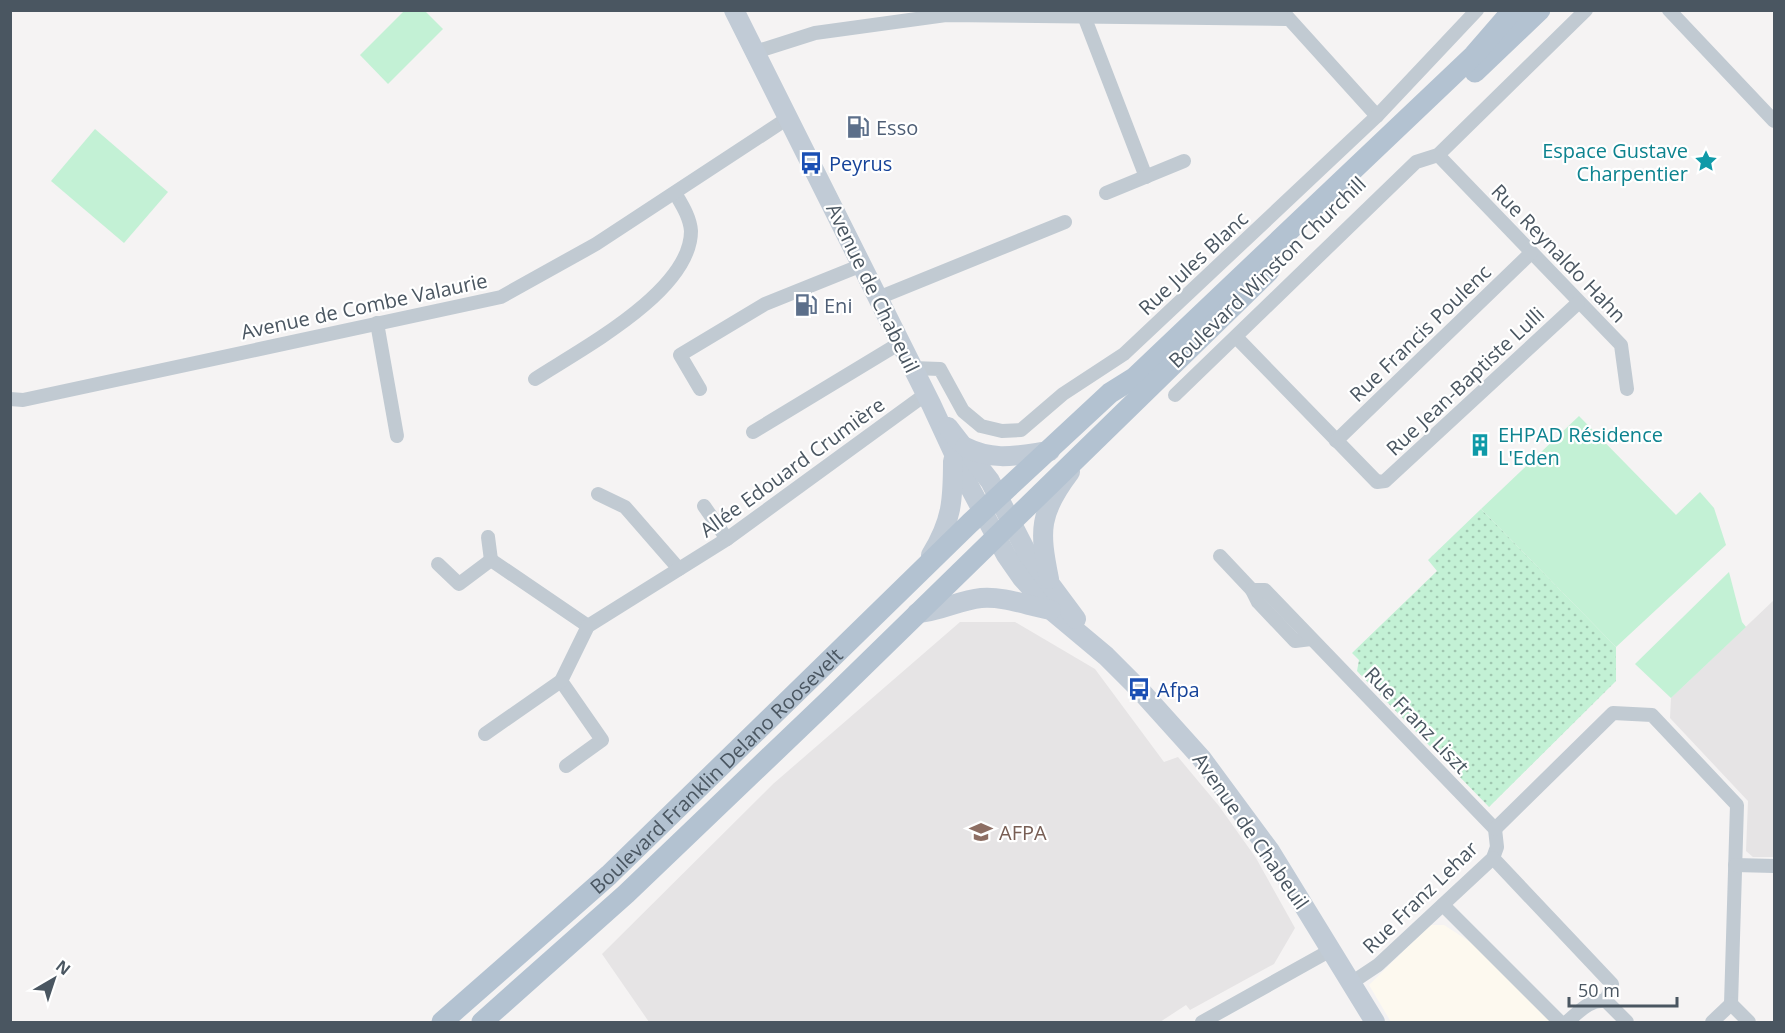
<svg xmlns="http://www.w3.org/2000/svg" width="1785" height="1033" font-family="'Open Sans',sans-serif">
<defs>
<pattern id="grass-dots" width="8" height="8" patternUnits="userSpaceOnUse" patternTransform="scale(1.5)"><rect width="8" height="8" fill="#c3f1d5"/><path d="M2 2h.1M6 6h.1" fill="none" stroke="#a0c6b0" stroke-width="1.8" stroke-linecap="round"/></pattern>
</defs>
<rect width="100%" height="100%" fill="#f5f3f3"/>
<!-- commercial -->
<polygon fill="#fdf9ef" points="1430,925 1444,925 1481,949 1552,1022 1391,1022 1369,985"/>
<!-- education -->
<g fill="#e6e4e5">
<polygon points="1774,600 1774,857 1753,857 1746,851 1748,801 1670,718 1671,698"/>
<polygon points="960,622 1015,622 1095,669 1164,762 1178,757 1219,806 1256,858 1295,928 1274,964 1190,1010 1186,1005 1160,1022 649,1022 602,954 773,784"/>
</g>
<!-- grass -->
<polygon fill="url(#grass-dots)" points="1481,509 1616,647 1616,681 1489,807 1357,671 1359,660 1352,653 1437,571 1428,560"/>
<!-- garden -->
<g fill="#c3f1d5">
<polygon points="404,11 425,11 443,29 388,84 360,55"/>
<polygon points="95,129 168,192 124,243 51,181"/>
<polygon points="1579,416 1676,515 1700,492 1714,508 1726,545 1616,647 1481,509"/>
<polygon points="1729,572 1742,622 1746,627 1671,698 1635,664"/>
</g>
<g fill="none" stroke-linecap="round" stroke-linejoin="round">
<!-- street -->
<g stroke="#c1cad2" stroke-width="14">
<polyline points="1669,10 1774,121"/>
<polyline points="1282,11 1377,116"/>
<polyline points="1084,16 1146,177"/>
<polyline points="755,52 815,33 946,15 1286,19"/>
<polyline points="1438,155 1621,345 1627,389"/>
<polyline points="1106,193 1184,161"/>
<polyline points="878,298 1065,222"/>
<polyline points="377,323 397,436"/>
<polyline points="1236,337 1377,482 1385,481 1578,303"/>
<polyline points="913,368 940,369 963,411 981,426 1002,431 1021,430 1063,394 1124,354 1377,116 1477,10"/>
<path d="M535,379C579,350 691,292 691,231C690,217 682,205 675,193"/>
<polyline points="700,389 680,355 765,304 862,265"/>
<polyline points="1175,395 1416,162 1438,155 1586,10"/>
<polyline points="10,399 23,400 501,297 596,244 788,118"/>
<polyline points="753,432 900,343"/>
<polyline points="1336,441 1531,253"/>
<polyline points="598,494 625,507 679,569"/>
<polyline points="704,506 727,539"/>
<polyline points="488,537 491,560"/>
<polyline points="1220,556 1252,590 1258,602 1295,641 1311,639"/>
<polyline points="438,564 459,584 491,560 588,626"/>
<polyline points="1252,590 1265,590 1495,829 1497,847 1493,858 1378,965 1351,983"/>
<polyline points="561,681 602,740 566,766"/>
<polyline points="485,734 561,681 588,626 727,539 926,394"/>
<polyline points="1495,829 1613,713 1652,715 1737,805 1731,1004"/>
<polyline points="1493,858 1612,984 1606,1001"/>
<polyline points="1735,865 1774,866"/>
<polyline points="1443,905 1560,1022"/>
<polyline points="1606,1001 1627,1022"/>
<polyline points="1731,1004 1749,1022"/>
<polyline points="1202,1022 1331,950"/>
<path d="M1567,1022C1579,1012 1589,999 1606,1001"/>
<polyline points="1712,1022 1731,1004"/>
</g>
<!-- secondary -->
<g stroke="#c1cbd6" stroke-width="20">
<polyline points="734,10 931,404 968,484 1006,555 1022,578 1051,610 1106,656 1139,689 1202,759 1270,851 1375,1022"/>
<polyline points="948,427 990,481 1027,553 1076,619"/>
<path d="M965,447C994,462 1019,455 1050,451"/>
<path d="M931,555C952,521 953,500 953,461"/>
<path d="M1049,579C1039,530 1039,513 1070,472"/>
<path d="M917,613C940,612 959,600 981,598C1004,596 1028,606 1051,610"/>
</g>
<!-- primary -->
<g stroke="#b3c2d1" stroke-width="21">
<polyline points="1475,72 1540,10"/>
<path id="s1" d="M442,1022L609,875L970,523L1110,393L1134,378L1474,55L1513,10"/>
<polyline points="482,1022 626,894 830,699 1269,271"/>
</g>
</g>
<!-- icons -->
<defs>
<g id="fuel-bare" transform="scale(1.8)"><path d="M-5.5-6h7V0h2V4h1.3V-2.5L3-4.5l.8-.8L6-3V5H2.5V1h-1V6h-7ZM-4.2-4.7v3.2H.2V-4.7Z" fill="#5c6f8a" stroke="#fff" stroke-width="2.5" paint-order="stroke"/></g>
<g id="sight-bare" transform="scale(1.8)"><path d="M0-6L1.8-2.2L6-1.7L2.9 1.2L3.7 5.4L0 3.3L-3.7 5.4L-2.9 1.2L-6-1.7L-1.8-2.2Z" fill="#0f9aa8" stroke="#fff" stroke-width="2.5" paint-order="stroke"/></g>
<g id="bus-bare" transform="scale(1.8)"><path d="M-5-6H5V4H4V6H2V4H-2V6H-4V4H-5ZM-3.5-4V0h7V-4ZM-3.5 1.2v1.5H-2V1.2ZM2 1.2v1.5H3.5V1.2Z" fill="#1a4fb4" stroke="#fff" stroke-width="2.5" paint-order="stroke"/></g>
<g id="building-bare" transform="scale(1.8)"><path d="M-4-6H4V6H1V3H-1V6H-4ZM-2.5-4.3h1.7v1.8h-1.7ZM.8-4.3h1.7v1.8H.8ZM-2.5-1h1.7V.8h-1.7ZM.8-1h1.7V.8H.8Z" fill="#0f9aa8" stroke="#fff" stroke-width="2.5" paint-order="stroke"/></g>
<g id="school-bare" transform="scale(1.8)"><path d="M0-5L7-2L0 1L-7-2ZM-4 1L0 2.5L4 1V4Q0 6-4 4Z" fill="#8d6e63" stroke="#fff" stroke-width="2.5" paint-order="stroke"/></g>
</defs>
<g fill-rule="evenodd">
<use href="#fuel-bare" x="858" y="127"/>
<use href="#sight-bare" x="1706" y="161"/>
<use href="#bus-bare" x="811" y="163"/>
<use href="#fuel-bare" x="806" y="305"/>
<use href="#building-bare" x="1480" y="445"/>
<use href="#bus-bare" x="1139" y="689"/>
<use href="#school-bare" x="981" y="832"/>
</g>
<g text-anchor="middle" dominant-baseline="central" stroke-width="4.5" stroke-linejoin="round" paint-order="stroke">
<!-- service labels -->
<g font-size="20" fill="#4e5e75" stroke="#fff" text-anchor="start">
<text x="876" y="127">Esso</text>
<text x="824" y="305">Eni</text>
</g>
<!-- culture labels -->
<g font-size="20" fill="#0d838f" stroke="#fff" text-anchor="end">
<text x="1688" y="150">Espace Gustave<tspan x="1688" dy="23">Charpentier</tspan></text>
<text x="1498" y="434" text-anchor="start">EHPAD Résidence<tspan x="1498" dy="23">L'Eden</tspan></text>
</g>
<!-- transit labels -->
<g font-size="20" fill="#164399" stroke="#fff" text-anchor="start">
<text x="829" y="163">Peyrus</text>
<text x="1157" y="689">Afpa</text>
</g>
<!-- street labels -->
<g font-size="20" fill="#4a5661" stroke="#fff">
<text transform="translate(1559 253) rotate(46)">Rue Reynaldo Hahn</text>
<text transform="translate(1193 263) rotate(-43)">Rue Jules Blanc</text>
<text transform="translate(1267 272) rotate(-44)">Boulevard Winston Churchill</text>
<text transform="translate(873 288) rotate(64)">Avenue de Chabeuil</text>
<text transform="translate(364 306) rotate(-12)">Avenue de Combe Valaurie</text>
<text transform="translate(1420 333) rotate(-44)">Rue Francis Poulenc</text>
<text transform="translate(1465 381) rotate(-43)">Rue Jean-Baptiste Lulli</text>
<text transform="translate(792 467) rotate(-36)">Allée Edouard Crumière</text>
<text transform="translate(1417 720) rotate(46)">Rue Franz Liszt</text>
<text stroke="none"><textPath href="#s1" startOffset="372">Boulevard Franklin Delano Roosevelt</textPath></text>
<text transform="translate(1251 831) rotate(55)">Avenue de Chabeuil</text>
<text transform="translate(1420 897) rotate(-44)">Rue Franz Lehar</text>
</g>
<!-- education labels -->
<g font-size="20" fill="#785e54" stroke="#fff" text-anchor="start">
<text x="999" y="832">AFPA</text>
</g>
</g>
<!-- border -->
<rect width="1785" height="1033" fill="none" stroke="#4a5661" stroke-width="24"/>
<!-- north arrow -->
<g transform="translate(54 979) rotate(39)" stroke="#ffffff" stroke-width="4.5" paint-order="stroke">
<path d="M0-4.5L10 22L0 15L-10 22Z" fill="#4a5661"/>
<text y="-9" font-size="16" font-weight="bold" text-anchor="middle" fill="#4a5661">N</text>
</g>
<!-- scale -->
<path d="M1569 997v9h108v-9" fill="none" stroke="#4a5661" stroke-width="3"/>
<text x="1578" y="997" font-size="18" fill="#4a5661" stroke="#ffffff" stroke-width="4.5" paint-order="stroke">50 m</text>
</svg>
